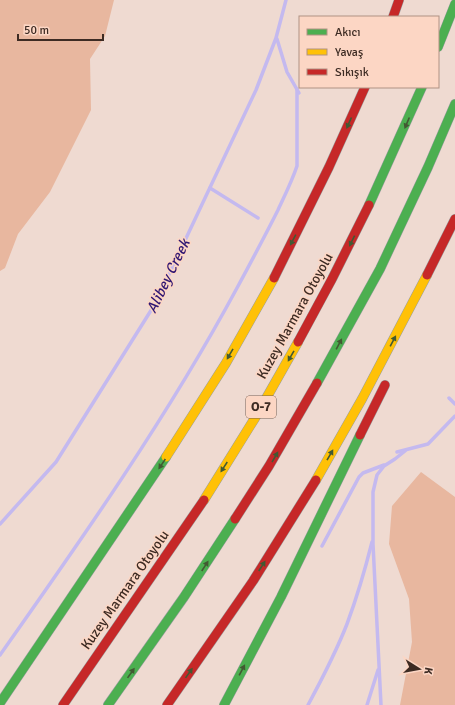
<svg xmlns="http://www.w3.org/2000/svg" width="455" height="705" font-family="Signika,sans-serif">
<rect width="100%" height="100%" fill="#efdad1"/>
<!-- green -->
<g fill="#e8b79f">
<polygon points="0,0 114,0 105,36 90,59 91,110 50,192 18,234 5,268 0,271"/>
<polygon points="421,472 455,497 455,705 400,705 412,642 409,599 389,544 392,506"/>
</g>
<g fill="none" stroke-linecap="round" stroke-linejoin="round">
<!-- stream -->
<g stroke="#c4b9ef" stroke-width="3.5">
<polyline points="277,39 287,72 299,93"/>
<polyline points="210,188 258,218"/>
<polyline points="449,398 455,404"/>
<polyline points="397,452 428,444 455,416"/>
<polyline points="0,524 56,462 155,304 256,90 276,38 286,0"/>
<polyline points="322,546 359,477 363,473 384,465"/>
<path d="M0,655C84,536 168,416 237,288C251,262 265,236 278,210C285,195 292,181 297,166V89"/>
<path d="M308,705C322,679 336,652 347,624C357,597 365,570 372,542"/>
<polyline points="367,705 378,670"/>
<polyline points="381,705 373,544 373,492 377,475 384,466 395,459 405,451"/>
</g>
<!-- fast casing -->
<g stroke="#989fa0" stroke-width="10">
<g id="fast">
<polyline points="438,47 455,4"/>
<polyline points="369,205 422,87"/>
<polyline points="317,383 380,269 428,167 455,104"/>
<polyline points="0,703 166,457"/>
<polyline points="108,705 184,597 235,519"/>
<polyline points="224,705 281,597 360,435"/>
</g>
</g>
<!-- slow casing -->
<g stroke="#989fa0" stroke-width="10">
<g id="slow">
<polyline points="166,457 226,363 274,278"/>
<polyline points="316,480 362,399 427,275"/>
<polyline points="204,500 255,418 298,342"/>
</g>
</g>
<!-- jam casing -->
<g stroke="#989fa0" stroke-width="10">
<g id="jam">
<polyline points="393,17 399,0"/>
<polyline points="427,275 455,219"/>
<polyline points="274,278 329,167 365,87"/>
<polyline points="298,342 332,279 369,205"/>
<polyline points="360,435 385,385"/>
<polyline points="235,519 269,466 317,383"/>
<polyline points="63,705 204,500"/>
<polyline points="167,705 253,581 316,480"/>
</g>
</g>
<!-- fast -->
<use href="#fast" stroke="#4caf50" stroke-width="9"/>
<!-- slow -->
<use href="#slow" stroke="#ffc107" stroke-width="9"/>
<!-- jam -->
<use href="#jam" stroke="#c62828" stroke-width="9"/>
</g>
<!-- one-way arrows -->
<defs><path id="oneway-solid" d="M-6-.8H1V-3.2L6.5 0L1 3.2V.8H-6Z"/></defs>
<g fill="#425933">
<use href="#oneway-solid" transform="translate(349 123) rotate(114)"/>
<use href="#oneway-solid" transform="translate(407 123) rotate(113)"/>
<use href="#oneway-solid" transform="translate(293 240) rotate(118)"/>
<use href="#oneway-solid" transform="translate(352 241) rotate(116)"/>
<use href="#oneway-solid" transform="translate(393 341) rotate(-62)"/>
<use href="#oneway-solid" transform="translate(339 344) rotate(-62)"/>
<use href="#oneway-solid" transform="translate(230 354) rotate(120)"/>
<use href="#oneway-solid" transform="translate(291 356) rotate(120)"/>
<use href="#oneway-solid" transform="translate(330 455) rotate(-60)"/>
<use href="#oneway-solid" transform="translate(275 457) rotate(-60)"/>
<use href="#oneway-solid" transform="translate(162 464) rotate(124)"/>
<use href="#oneway-solid" transform="translate(224 467) rotate(123)"/>
<use href="#oneway-solid" transform="translate(205 566) rotate(-57)"/>
<use href="#oneway-solid" transform="translate(262 566) rotate(-57)"/>
<use href="#oneway-solid" transform="translate(242 670) rotate(-62)"/>
<use href="#oneway-solid" transform="translate(131 673) rotate(-55)"/>
<use href="#oneway-solid" transform="translate(189 673) rotate(-55)"/>
</g>
<g text-anchor="middle" dominant-baseline="central" stroke-width="3" stroke-linejoin="round" paint-order="stroke">
<!-- shield labels -->
<rect fill="#fcd6c4" stroke="#765e53" stroke-width="1" x="246" y="396" width="30" height="22" rx="3"/>
<g font-size="13" font-weight="bold" fill="#3d2b23">
<text x="261" y="407">O-7</text>
</g>
<!-- street labels -->
<g font-size="14" fill="#3d2b23" stroke="#fcd6c4">
<text transform="translate(295 316) rotate(-61)">Kuzey Marmara Otoyolu</text>
<text transform="translate(125 590) rotate(-55)">Kuzey Marmara Otoyolu</text>
</g>
<!-- water labels -->
<g font-size="15" font-style="italic" fill="#301773" stroke="#fcd6c4">
<text transform="translate(168 276) rotate(-64)">Alibey Creek</text>
</g>
</g>
<!-- legend -->
<rect x="299" y="16" width="140" height="72" fill="#fcd6c4" stroke="#b09284"/>
<rect x="307" y="29" width="20" height="6" fill="#4caf50" stroke="#b09284"/>
<text x="335" y="36" font-size="12" fill="#3d2b23">Akıcı</text>
<rect x="307" y="49" width="20" height="6" fill="#ffc107" stroke="#b09284"/>
<text x="335" y="56" font-size="12" fill="#3d2b23">Yavaş</text>
<rect x="307" y="69" width="20" height="6" fill="#c62828" stroke="#b09284"/>
<text x="335" y="76" font-size="12" fill="#3d2b23">Sıkışık</text>
<!-- north arrow -->
<g transform="translate(419 669) rotate(101)" stroke="#fcd6c4" stroke-width="3" paint-order="stroke">
<path d="M0-3L7 15L0 10L-7 15Z" fill="#3d2b23"/>
<text y="-6" font-size="11" font-weight="bold" text-anchor="middle" fill="#3d2b23">K</text>
</g>
<!-- scale -->
<path d="M18 34v6h85v-6" fill="none" stroke="#3d2b23" stroke-width="2"/>
<text x="24" y="34" font-size="12" fill="#3d2b23" stroke="#fcd6c4" stroke-width="3" paint-order="stroke">50 m</text>
</svg>
